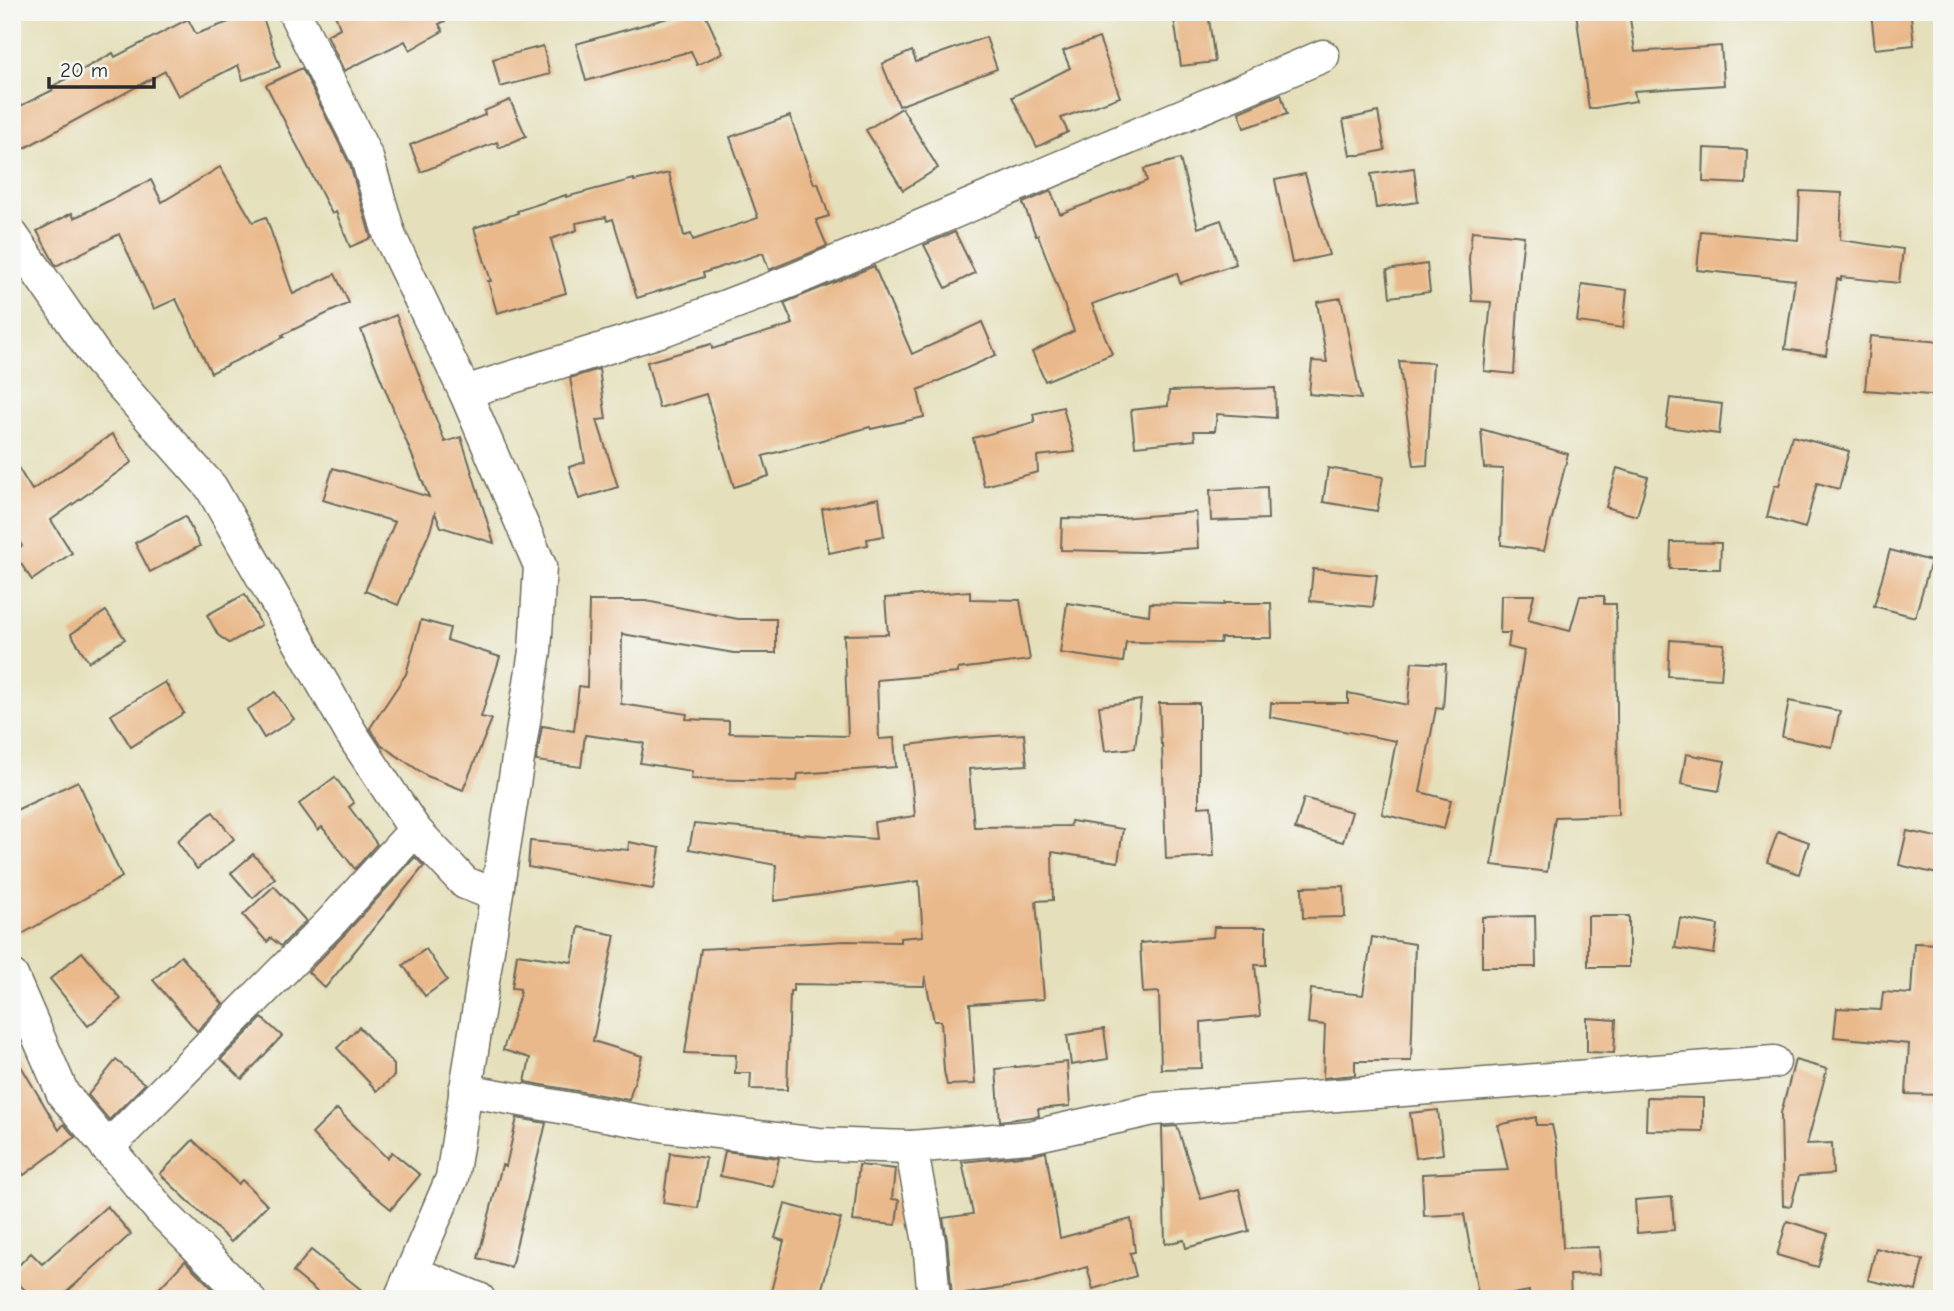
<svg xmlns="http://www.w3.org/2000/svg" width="1954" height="1311" font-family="'Comic Neue',sans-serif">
<rect width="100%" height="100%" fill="#f6f6f2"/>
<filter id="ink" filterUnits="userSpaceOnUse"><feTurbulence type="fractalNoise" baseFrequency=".0143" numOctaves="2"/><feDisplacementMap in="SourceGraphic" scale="14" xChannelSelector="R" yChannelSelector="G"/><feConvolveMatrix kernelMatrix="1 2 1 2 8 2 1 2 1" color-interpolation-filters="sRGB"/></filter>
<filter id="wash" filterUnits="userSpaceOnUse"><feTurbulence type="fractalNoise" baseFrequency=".00686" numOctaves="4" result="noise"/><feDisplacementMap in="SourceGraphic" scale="28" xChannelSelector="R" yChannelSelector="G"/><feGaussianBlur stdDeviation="1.57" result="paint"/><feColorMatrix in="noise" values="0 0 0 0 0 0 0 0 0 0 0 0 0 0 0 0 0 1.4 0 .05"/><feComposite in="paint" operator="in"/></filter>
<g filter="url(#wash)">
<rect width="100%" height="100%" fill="#e5e0bb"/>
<g id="blocks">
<!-- building -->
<g fill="#eab98b">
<polygon points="256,12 261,12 280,67 243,80 238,65 178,96 165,71 12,155 12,110 53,90 51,87 113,53 115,57 188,19 196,34"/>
<polygon points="334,12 463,12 439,24 443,31 410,50 405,41 344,71 327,35 340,28"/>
<polygon points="689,12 704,12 723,53 697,65 691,51 586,81 576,44"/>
<polygon points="1173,12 1208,12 1215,62 1181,66"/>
<polygon points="1576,12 1629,12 1635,52 1721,46 1724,85 1634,91 1636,101 1589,109"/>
<polygon points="1871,12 1902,12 1902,17 1911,16 1914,45 1875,49"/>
<polygon points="986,37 997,69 899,106 882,64 912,51 916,62"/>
<polygon points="1099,38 1120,97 1061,118 1068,132 1037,147 1012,97 1070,68 1063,51"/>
<polygon points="543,46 550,74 500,87 493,59"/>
<polygon points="302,68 350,165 371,238 350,247 336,212 332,214 266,85"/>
<polygon points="1281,94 1287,114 1244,128 1239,112"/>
<polygon points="510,100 526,136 499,148 497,142 421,172 410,145 485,115 484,111"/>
<polygon points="902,108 938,168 903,190 866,130"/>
<polygon points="1378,112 1385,150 1362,155 1350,155 1343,120"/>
<polygon points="790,116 814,184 818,183 829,216 816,220 827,246 769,270 763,253 703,273 704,277 637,298 613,219 607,221 606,217 576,223 577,230 551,239 566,293 497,313 488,281 491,281 474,228 518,213 517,211 566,195 566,197 634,179 634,181 669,173 684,236 691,234 693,240 758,218 730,137"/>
<polygon points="1704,148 1747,150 1746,184 1703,182"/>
<polygon points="1180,159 1198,228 1221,220 1236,264 1180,283 1177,273 1092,304 1112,354 1045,381 1032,352 1074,331 1038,235 1036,236 1023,203 1051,191 1060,214 1147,181 1144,169"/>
<polygon points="220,167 253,222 266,217 293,294 335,274 349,303 282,335 284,337 211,373 176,299 154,309 119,234 56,266 37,231 72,213 74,218 151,180 162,202"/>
<polygon points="1414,168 1418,202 1376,208 1371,174"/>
<polygon points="1305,174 1329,255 1292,263 1275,180"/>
<polygon points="1800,191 1842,193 1840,240 1903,249 1899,283 1841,277 1841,280 1837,279 1826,355 1785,349 1795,280 1697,270 1701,231 1798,240"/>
<polygon points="1472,231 1524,236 1520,272 1514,374 1484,371 1491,302 1472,301 1469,259"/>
<polygon points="955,232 975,273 946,288 924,245"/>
<polygon points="1427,264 1430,292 1390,297 1387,270"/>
<polygon points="874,266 912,354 982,322 996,355 918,390 924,417 871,429 870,427 763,456 769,476 734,487 706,394 659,408 647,362 711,344 712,349 793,324 784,303"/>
<polygon points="1582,284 1627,290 1623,328 1577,322"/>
<polygon points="1341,298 1361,399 1309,394 1312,361 1327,362 1317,302"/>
<polygon points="396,315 445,442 461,437 494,543 441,527 435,513 430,531 398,605 365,591 395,522 323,500 333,468 429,497 361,330"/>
<polygon points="1870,336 1942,342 1942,396 1865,390"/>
<polygon points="1399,361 1433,363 1427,465 1414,466"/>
<polygon points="599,369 606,419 597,420 618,487 579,499 569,467 585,462 570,378"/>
<polygon points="1275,388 1276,418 1217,414 1215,431 1194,431 1195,440 1135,446 1131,410 1168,406 1169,391"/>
<polygon points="1670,398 1722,404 1719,434 1666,427"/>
<polygon points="1063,407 1075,452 1037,456 1038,472 984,486 973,438 1035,422 1033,414"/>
<polygon points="1481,429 1568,454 1544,551 1501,545 1503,469 1484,468"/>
<polygon points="112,434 132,462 51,520 72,553 32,580 13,552 22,546 12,529 12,458 32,490"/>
<polygon points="1792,436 1849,451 1839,489 1817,483 1805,528 1767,517 1775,485 1779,486"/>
<polygon points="1328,468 1383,477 1377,511 1323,502"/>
<polygon points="1617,468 1648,477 1637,516 1606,507"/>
<polygon points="1267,487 1268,519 1211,521 1210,490"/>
<polygon points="879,498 884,536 867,539 868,545 829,553 822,509"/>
<polygon points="1196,512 1198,548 1142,552 1061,550 1062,518 1107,519"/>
<polygon points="185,516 200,546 150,572 135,543"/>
<polygon points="1671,542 1721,543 1720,569 1670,569"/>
<polygon points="1890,550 1931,561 1915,617 1874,606"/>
<polygon points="1313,569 1377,575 1373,607 1310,601"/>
<polygon points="970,591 970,599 1020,600 1030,660 958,669 958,673 877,680 879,739 894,738 896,767 798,774 797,781 691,779 692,771 640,763 644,743 585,735 581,767 536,761 542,726 574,731 579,686 587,687 589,601 646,601 738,619 776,619 776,653 734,653 622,634 621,704 687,714 686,719 729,721 729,733 848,736 844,635 888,634 885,598"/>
<polygon points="245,594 261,625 229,643 218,635 207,615"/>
<polygon points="1501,595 1534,595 1528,620 1570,631 1580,596 1604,596 1604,604 1616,604 1618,815 1555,817 1547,872 1492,865 1524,651 1508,647 1510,633 1500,633"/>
<polygon points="1067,603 1149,615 1150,603 1224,605 1224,603 1271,603 1272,638 1221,638 1220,643 1126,642 1123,662 1060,653"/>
<polygon points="106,611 125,639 89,662 71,634"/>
<polygon points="421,620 450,628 447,640 500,657 481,717 492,719 463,790 427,776 381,745 370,728 406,674"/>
<polygon points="1670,640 1724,644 1721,679 1668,676"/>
<polygon points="1412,662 1446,664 1443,709 1436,708 1420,792 1451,800 1444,829 1382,814 1396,741 1270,717 1271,703 1348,703 1348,693 1408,705"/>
<polygon points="165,682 184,713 131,747 111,715"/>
<polygon points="275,692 294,719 264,738 247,710"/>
<polygon points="1141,700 1135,748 1105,751 1099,706"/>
<polygon points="1789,701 1840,711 1832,747 1782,737"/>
<polygon points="1159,703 1199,703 1199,807 1211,806 1214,856 1166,859 1162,744 1161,744"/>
<polygon points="1024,734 1027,765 969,769 974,827 1070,826 1071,821 1123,829 1118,862 1052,852 1053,900 1036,901 1044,999 970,1004 975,1084 947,1085 944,1071 941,1021 934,1021 925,976 924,986 793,984 793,991 790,991 787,1090 750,1089 751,1073 735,1073 736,1055 685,1053 701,949 845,941 900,942 900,938 923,936 919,881 774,901 776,865 689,849 694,824 798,833 798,834 876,839 874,822 915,816 908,745 965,738"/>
<polygon points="1686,754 1725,761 1719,791 1681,784"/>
<polygon points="335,777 354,803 349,807 377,844 355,869 322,827 318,830 299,804"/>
<polygon points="78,781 122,877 22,934 12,916 12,812"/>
<polygon points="1304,798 1352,812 1343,842 1295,829"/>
<polygon points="213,812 234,839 197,869 177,841"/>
<polygon points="1778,831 1809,842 1799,874 1767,862"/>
<polygon points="1907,831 1942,838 1942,875 1899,865"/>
<polygon points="530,841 628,850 629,842 660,848 653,889 528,867"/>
<polygon points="253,854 275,878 253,898 231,873"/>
<polygon points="415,857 424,866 325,988 308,972 345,934"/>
<polygon points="274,886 306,921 281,946 271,938 267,942 243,915"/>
<polygon points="1344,886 1345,917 1303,918 1302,887"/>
<polygon points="1535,916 1536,967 1482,967 1482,917"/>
<rect x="1588" y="916" width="41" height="51"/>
<polygon points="1680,918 1718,925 1714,954 1675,948"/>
<polygon points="579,927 615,935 593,1041 642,1056 629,1100 525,1082 530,1058 503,1050 520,994 520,989 512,988 517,954 572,962"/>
<polygon points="1214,927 1266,927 1266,965 1255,965 1260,1016 1201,1022 1202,1068 1161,1069 1159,992 1143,993 1140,943 1213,937"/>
<polygon points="1372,937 1415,944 1411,1061 1355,1061 1355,1075 1323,1078 1325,1025 1308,1023 1311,989 1363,995"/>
<polygon points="1914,943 1942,944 1942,1095 1906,1094 1909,1044 1834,1037 1837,1008 1881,1010 1883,992 1911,994"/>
<polygon points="426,949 447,980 425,996 403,965"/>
<polygon points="82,952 121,999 88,1026 50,979"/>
<polygon points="181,956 223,1004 197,1031 153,980"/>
<polygon points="262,1018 282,1036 242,1079 221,1059"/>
<polygon points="1587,1018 1616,1020 1614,1053 1587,1052"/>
<polygon points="359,1027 394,1065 394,1076 377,1091 337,1048"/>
<polygon points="1104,1029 1108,1059 1071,1065 1067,1035"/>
<polygon points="12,1051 59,1130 64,1124 75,1137 24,1175 12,1159"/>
<polygon points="116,1060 145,1084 109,1120 88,1095"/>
<polygon points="1795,1060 1827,1069 1807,1144 1832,1143 1833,1174 1799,1176 1791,1206 1783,1205 1781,1113"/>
<polygon points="1067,1062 1070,1106 1038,1109 1039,1116 1000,1121 996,1069"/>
<polygon points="1647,1097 1703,1098 1703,1131 1646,1130"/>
<polygon points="337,1109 387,1158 392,1152 420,1175 391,1209 364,1187 312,1134"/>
<polygon points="1438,1110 1443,1154 1416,1158 1410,1113"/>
<polygon points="1536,1117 1536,1125 1552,1125 1558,1152 1563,1248 1599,1247 1600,1274 1570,1275 1571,1299 1529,1299 1529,1291 1488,1299 1479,1299 1464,1214 1424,1216 1422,1174 1508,1170 1498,1125"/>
<polygon points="517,1118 546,1123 511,1267 478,1258 502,1165 506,1166"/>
<polygon points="1177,1126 1201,1199 1239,1189 1249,1231 1186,1248 1184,1240 1165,1244 1162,1127"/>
<polygon points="193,1140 238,1184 242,1180 267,1205 231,1242 160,1174"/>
<polygon points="725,1151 779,1158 773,1187 720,1176"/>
<polygon points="1046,1152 1060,1238 1131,1219 1135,1252 1130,1253 1136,1276 1093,1289 1087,1267 1029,1284 952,1296 947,1240 943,1218 973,1214 962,1162 1031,1155"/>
<polygon points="670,1153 706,1158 698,1208 663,1203"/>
<polygon points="859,1165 895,1169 892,1199 899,1200 896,1225 853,1221"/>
<polygon points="1672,1197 1674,1230 1637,1233 1635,1200"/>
<polygon points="785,1204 841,1219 819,1299 769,1299 784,1241 775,1238"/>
<polygon points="107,1206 131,1234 59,1299 34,1299 12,1277 12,1272 31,1253 42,1264"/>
<polygon points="1787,1221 1828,1234 1818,1267 1777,1255"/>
<polygon points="1876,1248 1923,1260 1916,1291 1868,1280"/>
<polygon points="311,1250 373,1299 326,1299 293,1272"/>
<polygon points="185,1261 223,1299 149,1299"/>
</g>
</g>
</g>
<g filter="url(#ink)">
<use href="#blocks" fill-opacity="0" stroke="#6c6a5d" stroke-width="2"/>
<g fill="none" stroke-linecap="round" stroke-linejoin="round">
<!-- minor casing -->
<g stroke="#6c6a5d" stroke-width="35">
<g id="minor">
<polyline points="294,12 367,158 390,237 465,392 540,566 535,651 452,1178 400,1299"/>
<polyline points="12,235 100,362 211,487 351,733 415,830 465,883 496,895"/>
<polyline points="465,392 666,329 791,281 1323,56"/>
<polyline points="12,976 63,1094 161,1211 249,1299"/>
<polyline points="465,1090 667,1126 818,1144 911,1147 1029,1137 1154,1109 1774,1062"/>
<polyline points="911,1147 929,1242 934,1299"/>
<polyline points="107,1148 331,922 415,830"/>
<polyline points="412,1272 479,1299"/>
</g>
</g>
<!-- minor -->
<use href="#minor" stroke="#fff" stroke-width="32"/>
</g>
</g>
<!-- margin -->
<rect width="1954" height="1311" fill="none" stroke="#f6f6f2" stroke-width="42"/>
<!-- scale -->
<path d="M49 77v10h105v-10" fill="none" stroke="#2b2b2b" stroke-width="3.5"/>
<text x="60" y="77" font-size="21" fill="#2b2b2b" stroke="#f6f6f2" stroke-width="5" paint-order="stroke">20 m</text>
</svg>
